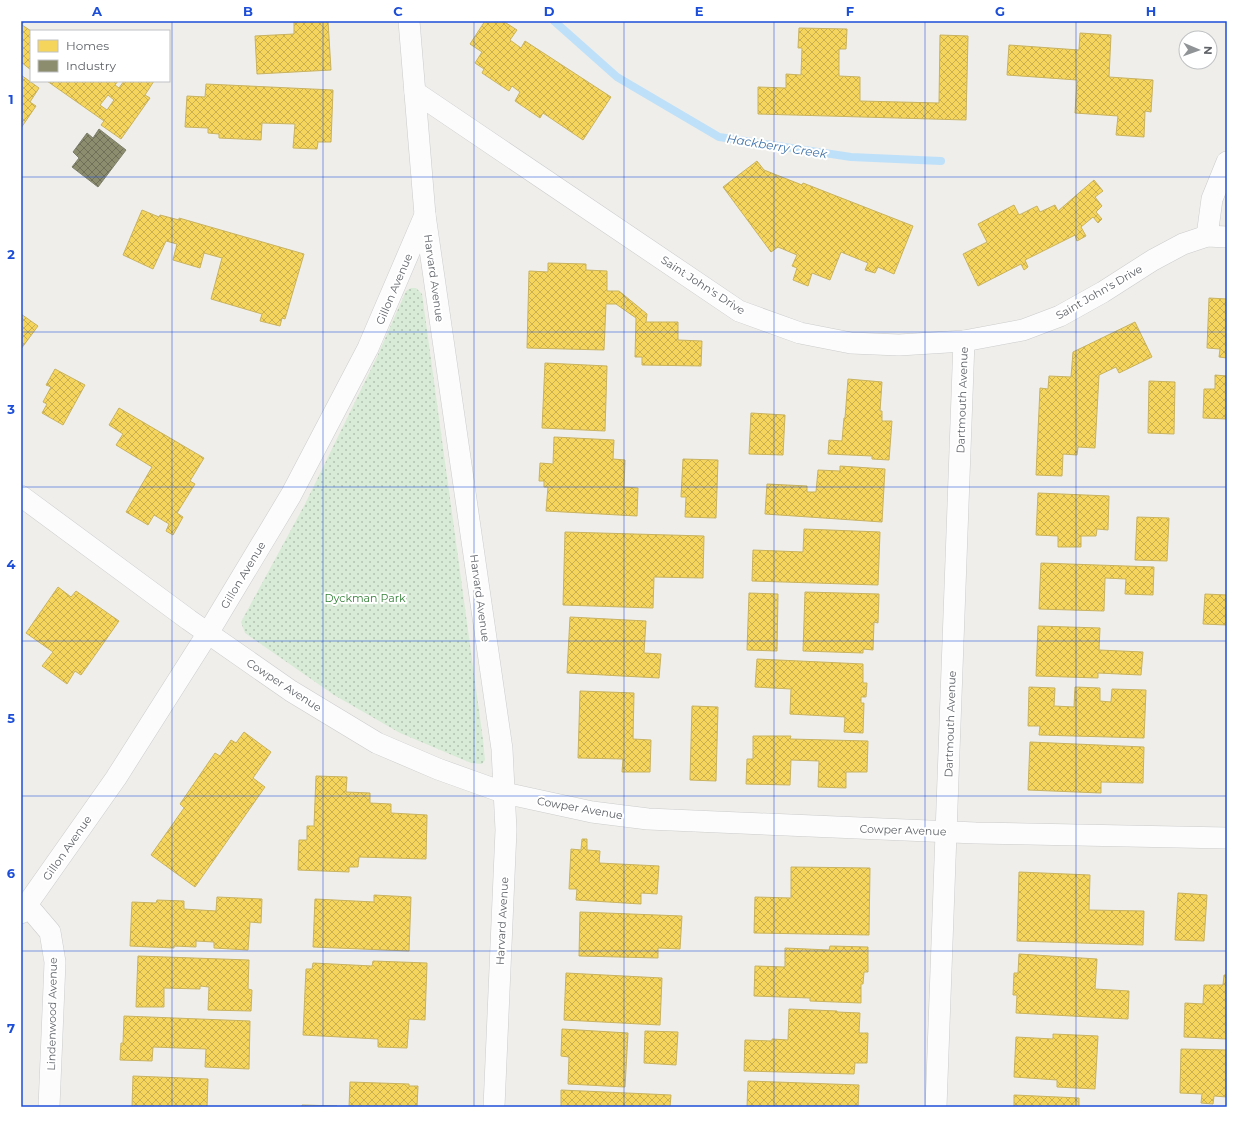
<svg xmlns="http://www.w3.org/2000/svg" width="1248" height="1128" font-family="Montserrat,sans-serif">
<defs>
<pattern id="park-dots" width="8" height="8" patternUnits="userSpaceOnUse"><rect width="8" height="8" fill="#d8ebd6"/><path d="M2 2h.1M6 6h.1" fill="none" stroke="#b2c2b1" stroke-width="1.8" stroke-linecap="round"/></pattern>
<pattern id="homes-cross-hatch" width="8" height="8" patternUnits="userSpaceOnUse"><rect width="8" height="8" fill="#f6d55c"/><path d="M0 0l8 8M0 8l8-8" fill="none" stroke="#cab050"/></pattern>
<pattern id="industry-cross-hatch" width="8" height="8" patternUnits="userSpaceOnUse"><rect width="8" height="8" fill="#8c8c6e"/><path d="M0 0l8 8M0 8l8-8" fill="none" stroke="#70705a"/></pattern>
</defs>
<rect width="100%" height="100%" fill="#efeeea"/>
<!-- park -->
<polygon fill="url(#park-dots)" points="411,288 416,288 422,294 483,740 485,760 482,764 471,763 400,733 334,695 245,633 241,622 305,504 376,359 406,291"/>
<!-- homes -->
<g fill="url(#homes-cross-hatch)" stroke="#c9b360" fill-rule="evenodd">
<polygon points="21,21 24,21 22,25 31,31 31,70 21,62"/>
<polygon points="294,21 328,21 331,70 257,74 255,36 294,34"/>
<polygon points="485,21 503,21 517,30 510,40 521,48 525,41 611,97 583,140 543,113 540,118 515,101 520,92 512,86 509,91 482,73 484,69 475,63 482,52 470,44"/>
<polygon points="799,28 847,29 846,49 839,49 839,76 860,77 860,101 939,103 940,35 968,36 966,120 758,114 758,87 786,88 786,74 801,75 802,48 798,48"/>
<polygon points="1080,33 1111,35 1109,77 1153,80 1151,112 1145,111 1144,137 1116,135 1118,116 1075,113 1077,80 1007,75 1009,45 1079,50"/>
<polygon points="21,75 39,88 30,102 36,106 21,128"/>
<path d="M47,81H118L115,85L119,88L124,81H154L145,95L150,98L121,139L101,125L104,121ZM108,95L114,100L107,110L100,105Z"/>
<polygon points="206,84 333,90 331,142 318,142 317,149 293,148 295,124 262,123 261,140 219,138 219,134 208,133 208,128 185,127 187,96 205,97"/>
<polygon points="757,161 764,170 802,185 803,183 913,226 894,274 878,267 875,273 865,270 868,263 841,252 830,280 812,273 808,286 793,280 797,268 792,266 797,255 778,247 771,252 723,187"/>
<polygon points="1094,180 1103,191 1095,197 1102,206 1096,212 1102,219 1098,223 1093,217 1081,227 1086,236 1077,241 1075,235 1025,260 1028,267 1024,270 1021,264 978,286 963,254 987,242 978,224 1014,205 1019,215 1037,206 1040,212 1055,205 1058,211"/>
<polygon points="142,210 159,217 160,215 179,220 179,218 304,254 285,319 282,318 280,326 260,321 262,314 211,299 222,258 204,253 200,268 173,260 177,244 166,241 153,269 123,255"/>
<polygon points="548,263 586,264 586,270 607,271 607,291 619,291 647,314 646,322 678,322 678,340 702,341 701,366 642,365 642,357 635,357 636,318 616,304 606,304 604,350 527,348 529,271 548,272"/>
<polygon points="1209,298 1227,299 1227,358 1219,357 1220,349 1207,348"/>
<polygon points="21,314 38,326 21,349"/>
<polygon points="1135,322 1152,357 1119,373 1116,367 1099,375 1095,448 1078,447 1077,455 1063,454 1062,476 1036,475 1040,388 1048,389 1049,376 1071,377 1073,352"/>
<polygon points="545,363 607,366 605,431 542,428"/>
<polygon points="55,369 85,385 63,425 42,413 47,404 43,402 51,387 46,385"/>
<polygon points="1215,375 1227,376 1227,419 1203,418 1204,389 1215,389"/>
<polygon points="848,379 882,382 880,411 882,411 882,421 892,421 889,460 872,459 872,456 828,454 829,440 842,441 844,418 845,418"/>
<polygon points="1149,381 1175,382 1174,434 1148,433"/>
<polygon points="119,408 204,458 190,481 195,484 177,513 183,517 173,535 166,531 169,524 154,515 148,525 126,512 152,467 116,445 123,434 109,425"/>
<polygon points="751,413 785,415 783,455 749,454"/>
<polygon points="554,437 614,440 613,459 625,460 624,487 638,488 637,516 546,511 548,487 544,487 544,481 539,481 540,463 553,464"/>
<polygon points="683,459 718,460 716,518 685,517 686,497 681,497"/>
<polygon points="840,466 885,469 882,522 765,514 767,484 807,486 807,492 816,492 818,470 840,471"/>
<polygon points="1038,493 1109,496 1108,530 1097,529 1096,536 1081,536 1081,547 1058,547 1058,536 1036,535"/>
<polygon points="1137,517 1169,518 1167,561 1135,560"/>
<polygon points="804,529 880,532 878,585 752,581 753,550 803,552"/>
<polygon points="565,532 704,536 703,578 654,577 653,608 563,605"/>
<polygon points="1041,563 1154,567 1153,595 1125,594 1126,579 1105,578 1104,611 1039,609"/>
<polygon points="58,587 71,597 76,591 119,621 81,675 75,671 67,684 42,666 53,652 26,633"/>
<polygon points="805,592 879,594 878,623 874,622 873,650 863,649 863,653 803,651"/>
<polygon points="749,593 778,594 777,651 747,650"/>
<polygon points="1205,594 1227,595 1227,625 1203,624"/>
<polygon points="570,617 646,621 644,653 661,654 659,678 567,673"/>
<polygon points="1038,626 1100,628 1099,650 1143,652 1141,675 1098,673 1098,678 1036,676"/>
<polygon points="757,659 863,664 863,683 867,683 866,697 861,697 861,703 864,703 863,733 844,732 845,717 790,714 791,689 755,687"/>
<polygon points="1029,687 1055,688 1054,706 1074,707 1075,687 1100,688 1100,701 1111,702 1112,689 1146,690 1144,738 1039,735 1040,726 1028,726"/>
<polygon points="580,691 634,693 633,739 651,740 650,772 622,772 623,759 578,758"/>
<polygon points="692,706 718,707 716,781 690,780"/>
<polygon points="244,732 271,752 253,778 265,787 195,887 151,855 184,808 180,804 215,753 220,756 231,740 236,743"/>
<polygon points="753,736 791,736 790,739 868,741 867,772 846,772 846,788 818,787 819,761 791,760 790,785 746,784 747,759 753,759"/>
<polygon points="1030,742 1144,747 1143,783 1101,782 1101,793 1028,790"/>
<polygon points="316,776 347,777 346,792 370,793 370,803 391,804 391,813 427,815 426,859 359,857 358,867 349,867 349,872 298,870 299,840 307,840 307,826 314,826"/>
<polygon points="582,839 587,839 587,850 600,851 599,863 659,866 657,894 641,893 641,904 576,900 577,889 569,889 571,849 581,850"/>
<polygon points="791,867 870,868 869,935 754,933 755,897 791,898"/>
<polygon points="1019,872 1090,875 1089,910 1144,911 1143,945 1017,941"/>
<polygon points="1178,893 1207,895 1204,941 1175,940"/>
<polygon points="374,895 411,897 409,951 313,947 315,899 374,902"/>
<polygon points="217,897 262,899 261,923 250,922 248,950 214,948 214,942 196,941 196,947 174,946 174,948 130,946 132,902 156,903 157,900 184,901 184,909 216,911"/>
<polygon points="580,912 682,916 680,949 658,948 658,958 579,956"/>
<polygon points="830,946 868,947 868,972 864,972 863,984 861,984 861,1003 810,1001 810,998 754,996 755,966 785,967 785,948 829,950"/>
<polygon points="1019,954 1097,959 1095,989 1129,991 1128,1019 1016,1013 1017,995 1013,995 1014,973 1018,973"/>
<polygon points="138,956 249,960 248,989 252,990 251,1011 208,1010 209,987 200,986 200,989 164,988 164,1007 136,1007"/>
<polygon points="373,961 427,963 425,1020 409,1019 407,1048 378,1047 378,1039 303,1035 306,969 312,969 313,963 372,966"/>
<polygon points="566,973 662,978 660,1025 564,1020"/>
<polygon points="1224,975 1227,975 1227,1039 1184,1037 1185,1003 1203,1004 1204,985 1223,985"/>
<polygon points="789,1009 837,1011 837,1012 860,1013 859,1033 868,1033 867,1063 855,1063 854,1074 744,1071 745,1040 772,1041 772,1039 788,1040"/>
<polygon points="124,1016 250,1021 249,1069 205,1067 206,1049 153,1047 152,1061 120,1060 121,1043 123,1043"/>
<polygon points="562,1029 628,1033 625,1087 568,1084 569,1057 561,1056"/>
<polygon points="645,1031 678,1032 676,1065 644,1063"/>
<polygon points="1053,1034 1098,1036 1095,1089 1057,1087 1057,1080 1014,1077 1016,1037 1053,1039"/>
<polygon points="1181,1049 1227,1050 1227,1097 1214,1096 1213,1104 1201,1103 1202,1094 1180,1093"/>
<polygon points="133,1076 208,1079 207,1107 132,1107"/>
<polygon points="748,1081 859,1085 858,1107 747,1107"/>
<polygon points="350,1082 409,1084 409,1086 418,1086 417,1107 349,1107"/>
<polygon points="561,1090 671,1095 670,1107 561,1107"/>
<polygon points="1014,1095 1079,1098 1079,1107 1014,1107"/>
<polygon points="302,1105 337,1106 337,1107 302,1107"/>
</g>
<!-- industry -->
<polygon fill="url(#industry-cross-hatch)" stroke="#7e806c" points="99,129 126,150 98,187 72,167 79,158 73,152 87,133 93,138"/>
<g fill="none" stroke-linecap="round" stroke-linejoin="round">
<!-- stream -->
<polyline stroke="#bfe0f9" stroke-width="8" points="554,21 617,77 719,137 851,157 941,161"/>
<!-- minor casing -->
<g stroke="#cbcccc" stroke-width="22">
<g id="minor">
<polyline points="409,21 425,215 502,749 506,830 494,1107"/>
<polyline points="415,92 739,311 800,333 851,343 899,345 964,341 1023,330 1060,316 1103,292 1153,260 1183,244 1207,236 1227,237"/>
<polyline points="1207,236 1212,199 1227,162"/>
<polyline points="21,496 189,620 291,691 377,743 438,769 505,793 592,812 648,819 976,833 1227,838"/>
<polyline points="27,905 50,932 55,962 49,1107"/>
<polyline points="21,913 116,778 208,633 291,495 368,348 425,215"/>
<polyline points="936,1107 964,341"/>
</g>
</g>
<!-- minor -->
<use href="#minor" stroke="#fdfcfc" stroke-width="21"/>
</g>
<!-- grid -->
<path fill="none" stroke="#1d4ed8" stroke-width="1" stroke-opacity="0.55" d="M172,21V1107M323,21V1107M474,21V1107M624,21V1107M774,21V1107M925,21V1107M1076,21V1107M21,177H1227M21,332H1227M21,487H1227M21,641H1227M21,796H1227M21,951H1227"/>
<g text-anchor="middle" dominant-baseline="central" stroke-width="4" stroke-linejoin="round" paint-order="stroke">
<!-- street labels -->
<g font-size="11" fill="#5f6368" stroke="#fff">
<text transform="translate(434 278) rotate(82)">Harvard Avenue</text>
<text transform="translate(703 285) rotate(33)">Saint John's Drive</text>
<text transform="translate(394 289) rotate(-67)">Gillon Avenue</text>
<text transform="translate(1099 292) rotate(-30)">Saint John's Drive</text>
<text transform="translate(962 400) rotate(-88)">Dartmouth Avenue</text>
<text transform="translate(243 575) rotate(-59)">Gillon Avenue</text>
<text transform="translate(480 598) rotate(82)">Harvard Avenue</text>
<text transform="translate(284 685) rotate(33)">Cowper Avenue</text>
<text transform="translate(950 724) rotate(-88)">Dartmouth Avenue</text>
<text transform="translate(580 808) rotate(10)">Cowper Avenue</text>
<text transform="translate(903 830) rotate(2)">Cowper Avenue</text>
<text transform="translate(67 848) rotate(-55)">Gillon Avenue</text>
<text transform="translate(502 921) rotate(-87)">Harvard Avenue</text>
<text transform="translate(52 1014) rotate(-89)">Lindenwood Avenue</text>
</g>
<!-- park labels -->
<g font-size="11" fill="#348238" stroke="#fff">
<text x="365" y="598">Dyckman Park</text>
</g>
<!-- water labels -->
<g font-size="12" font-style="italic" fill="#4174aa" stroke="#fff">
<text transform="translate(777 146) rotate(9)">Hackberry Creek</text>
</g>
</g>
<!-- border -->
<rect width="1248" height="1128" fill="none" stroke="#ffffff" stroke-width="44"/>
<!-- legend -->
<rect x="30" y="30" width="140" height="52" fill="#ffffff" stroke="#bfc1c3"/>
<rect x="38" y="40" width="20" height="12" fill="#f6d55c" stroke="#bfc1c3"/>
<text x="66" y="50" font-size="12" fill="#5f6368">Homes</text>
<rect x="38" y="60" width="20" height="12" fill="#8c8c6e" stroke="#bfc1c3"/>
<text x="66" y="70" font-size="12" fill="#5f6368">Industry</text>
<!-- north arrow -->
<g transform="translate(1198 50) rotate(92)"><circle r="19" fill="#ffffff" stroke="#bfc1c3"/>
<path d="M0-3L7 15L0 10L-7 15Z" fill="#919496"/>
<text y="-6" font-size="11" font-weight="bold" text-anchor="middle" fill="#5f6368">N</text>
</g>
<rect x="22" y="22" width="1204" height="1084" fill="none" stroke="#1d4ed8" stroke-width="1.5"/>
<g font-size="13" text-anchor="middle" font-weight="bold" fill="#1d4ed8">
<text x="97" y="16">A</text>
<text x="248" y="16">B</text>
<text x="398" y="16">C</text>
<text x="549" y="16">D</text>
<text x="699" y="16">E</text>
<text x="850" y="16">F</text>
<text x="1000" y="16">G</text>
<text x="1151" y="16">H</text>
<text x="11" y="104">1</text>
<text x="11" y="259">2</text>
<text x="11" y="414">3</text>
<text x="11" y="569">4</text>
<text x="11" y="723">5</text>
<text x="11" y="878">6</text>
<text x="11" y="1033">7</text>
</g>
</svg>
